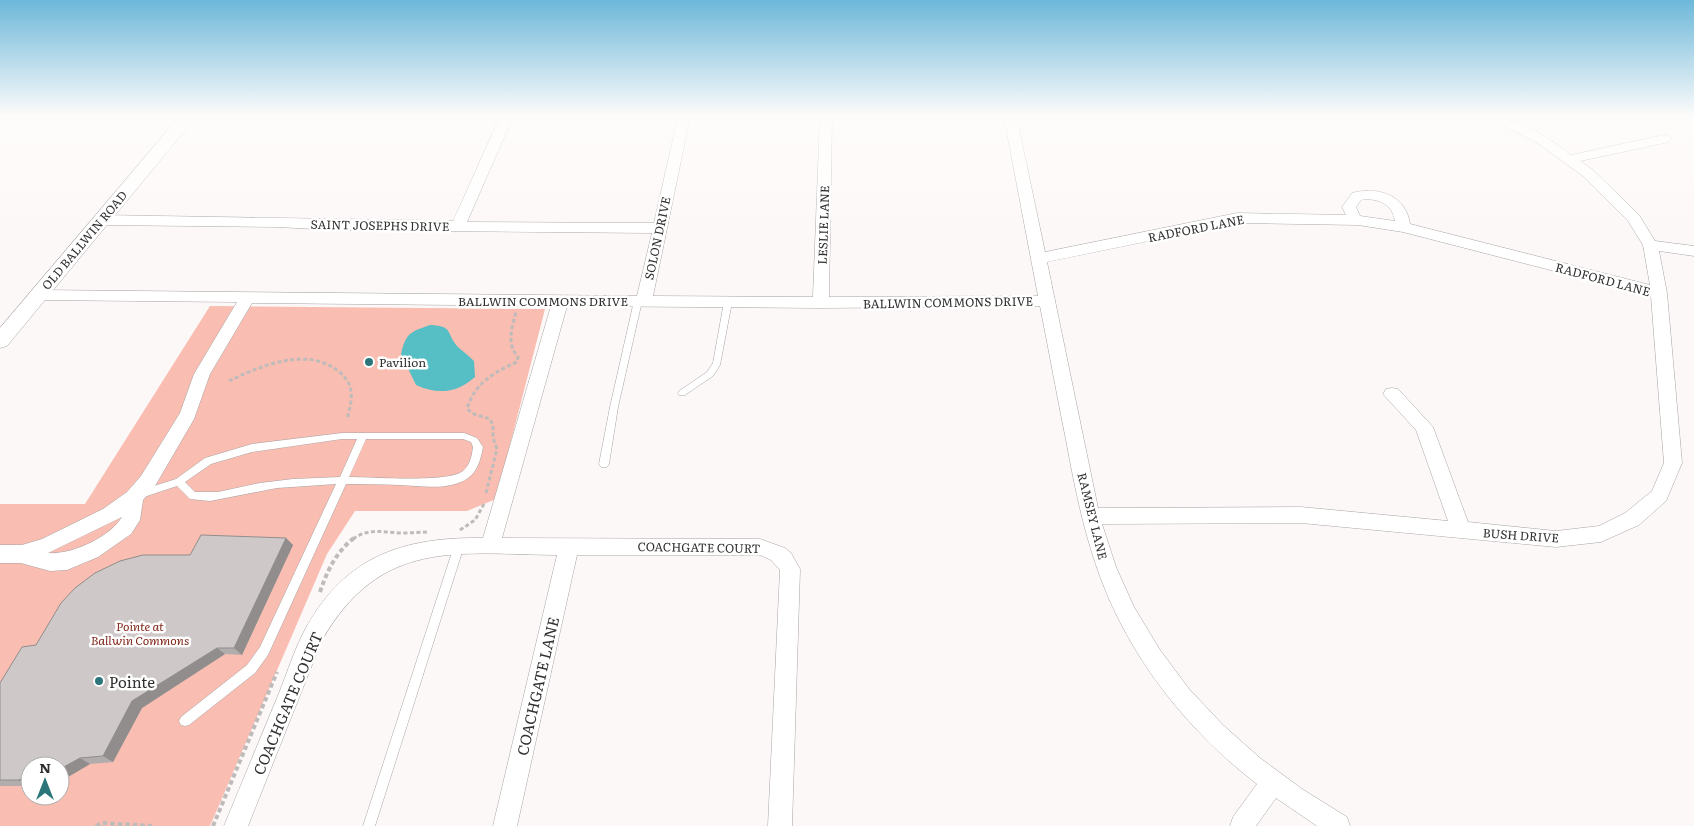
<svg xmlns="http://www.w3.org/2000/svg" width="1694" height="826" font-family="Literata,serif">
<rect width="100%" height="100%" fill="#fcf8f7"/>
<!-- green -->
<path fill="#f9bdb1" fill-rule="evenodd" d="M210,306L545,309L496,499L467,511H355L327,554L210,826H0V504H85ZM30,766H60V796H30Z"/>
<!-- water -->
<path fill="#56bec5" d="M430,325C455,326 445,334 459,348C464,352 469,356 474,361L475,377C457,393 438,395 416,385L401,354C406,333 410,332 430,325Z"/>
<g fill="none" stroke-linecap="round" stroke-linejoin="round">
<!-- service casing -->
<g stroke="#a8a4a3" stroke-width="1">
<g id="service">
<polygon points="638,298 642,301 618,407 609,464 607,467 601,467 599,464 610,407 634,301"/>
<polygon points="728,299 732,302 720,365 713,376 685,395 679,395 678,393 679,391 707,372 713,363 724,302"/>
<path d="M342,433H464L477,438L483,447C481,458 478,471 468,478C450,491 421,486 400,485C382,484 364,484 346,484L268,655L255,673L189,725L185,726L181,725L179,721L181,717L247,665L260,647L336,484L277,488L210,501L190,499L177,486L141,498L138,497L136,494L138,491L176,479L205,458L252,444ZM342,439H357L340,477L293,479L260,483L218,492H195L185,482L211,464L252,452ZM366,439H463L471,442L473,447C472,456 470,465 463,471C449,483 371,477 349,477Z"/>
<polygon points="459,542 462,543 464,546 375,826 363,826 454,546 456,543"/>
</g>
</g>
<!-- minor casing -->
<g stroke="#a8a4a3" stroke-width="1">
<path id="minor" d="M500,117H513L467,222L654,223L678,117H690L653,296L813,297L820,117H832L829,297L1038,296L1004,117H1046L1040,121L1018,124L1045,252L1237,213L1346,215L1342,207L1352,193C1378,186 1406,195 1410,224L1650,285L1643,245L1628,221L1583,176L1536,142L1486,117C1518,117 1546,136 1571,155L1664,135L1669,136L1671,139L1669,142L1580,161L1593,170L1639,215L1655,241L1694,246V256L1659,251L1667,293L1682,463L1666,501L1639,525L1601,542L1556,547L1301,523L1102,524L1116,567L1134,607L1160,650L1189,689L1223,725L1260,758L1302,789L1347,817L1350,826H1317L1276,798L1256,826H1230L1233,817L1257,784C1185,729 1125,652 1096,565C1082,524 1074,483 1066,440C1057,396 1049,351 1040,306L821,308L567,306L502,538L760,539L785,548L791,553L800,569L792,826H768L780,570L771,560L760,555H577L517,826H493L557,555C456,554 381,538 322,640L248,826H224C242,782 261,737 279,693C288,671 295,647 307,626C347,555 405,537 483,538L551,306L252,303L210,374L194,419L155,486L143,500L140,520L131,534L98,557L67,570L50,571L21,563H0V545H22L42,539L103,509L127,492L141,476L180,413L194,374L237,302L37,300L31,299L29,295L31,291L37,290L637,296L652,233L332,230L278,227L102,225L97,223L95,220L97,217L102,215L453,221ZM1366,199C1382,200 1392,205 1395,221L1360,216L1356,207L1361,200ZM1237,223L1358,225L1403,232L1651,296L1664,463L1652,491L1625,513L1599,526L1556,531L1468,522L1433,427L1398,389L1392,388L1386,389L1383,394L1416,430L1448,521L1301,507L1098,508L1047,262ZM122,517C110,537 72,555 48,553Z"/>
</g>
<!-- tertiary casing -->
<g stroke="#a8a4a3" stroke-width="1">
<polygon id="tertiary" points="179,117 196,117 7,346 0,348 0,328"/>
</g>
<!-- path-far1 -->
<g stroke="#bebbba" stroke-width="3" stroke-dasharray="4 2.5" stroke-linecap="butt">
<path d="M229,381C260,366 307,346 338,371C345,376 351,384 351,393C352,402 349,411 347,420"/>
<path d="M486,493L497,449L493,438V425L490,419L474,414L467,409C474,384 494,372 517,362L518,357C506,343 512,328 516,312"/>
<polyline points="460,530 475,520 484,504"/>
<path d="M353,539C369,527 386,533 404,533C413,533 421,532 429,532"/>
</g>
<!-- path -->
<g stroke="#bebbba" stroke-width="4" stroke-dasharray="4.5 3" stroke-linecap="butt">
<path d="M320,592C327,571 336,552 354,538"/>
<polyline points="96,826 102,823 154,826"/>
<polyline points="213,826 277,672"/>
</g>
<!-- service -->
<use href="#service" fill="#fff" fill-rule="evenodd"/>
<!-- minor -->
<use href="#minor" fill="#fff" fill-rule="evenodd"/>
<!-- tertiary -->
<use href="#tertiary" fill="#fff" fill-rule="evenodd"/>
</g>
<!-- wall -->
<polygon fill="#b1adac" points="286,538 293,545 242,655 225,654 142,708 113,762 90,764 68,777 60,779 60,766 30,766 30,786 0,786 0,683 36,645 190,555"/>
<!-- shaded-wall -->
<g fill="#908d8c">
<polygon points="286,538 293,545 242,655 234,648"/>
<polygon points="217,648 225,654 142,708 113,762 103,756 132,701"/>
<polygon points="80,758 90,764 68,777 60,779 60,769"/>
<polygon points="30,777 30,786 18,780"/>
</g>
<!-- building -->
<polygon fill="#cec9c8" stroke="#908d8c" points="201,535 286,538 234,648 217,648 132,701 103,756 80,758 60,769 60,766 30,766 30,777 18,780 0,780 0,683 22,647 36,645 61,603 75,588 95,573 120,561 143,555 190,555"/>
<!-- sky -->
<linearGradient id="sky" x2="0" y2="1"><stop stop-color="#6db8da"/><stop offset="0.5" stop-color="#fefcfb"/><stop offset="1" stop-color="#fefcfb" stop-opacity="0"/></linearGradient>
<rect width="1694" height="233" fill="url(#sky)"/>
<!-- markers -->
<g fill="#2c767b" stroke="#fff" stroke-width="2">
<circle cx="369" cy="362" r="5"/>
<circle cx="99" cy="681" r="5"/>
</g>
<g text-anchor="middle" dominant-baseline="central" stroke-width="5" stroke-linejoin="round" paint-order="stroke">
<!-- street labels -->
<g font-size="12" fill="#31302f" stroke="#fff">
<text transform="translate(380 225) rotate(1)">SAINT JOSEPHS DRIVE</text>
<text transform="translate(823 225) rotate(-88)">LESLIE LANE</text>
<text transform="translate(1196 228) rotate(-11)">RADFORD LANE</text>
<text transform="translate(657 238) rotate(-78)">SOLON DRIVE</text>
<text transform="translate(84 240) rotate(-50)">OLD BALLWIN ROAD</text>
<text transform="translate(1603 279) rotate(15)">RADFORD LANE</text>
<text x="543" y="301">BALLWIN COMMONS DRIVE</text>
<text transform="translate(948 302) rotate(-1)">BALLWIN COMMONS DRIVE</text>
<text transform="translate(1093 516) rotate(76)">RAMSEY LANE</text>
<text transform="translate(1521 535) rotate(4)">BUSH DRIVE</text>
<text transform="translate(699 547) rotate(1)">COACHGATE COURT</text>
</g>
<!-- poi labels -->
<g font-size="12" fill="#31302f" stroke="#fff" text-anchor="start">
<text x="379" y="362">Pavilion</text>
</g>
<!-- park labels -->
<g font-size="12" font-style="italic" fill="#802719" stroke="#fff">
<text x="140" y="626">Pointe at<tspan x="140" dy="14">Ballwin Commons</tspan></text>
</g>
<!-- near-poi labels -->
<g font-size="15" fill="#31302f" stroke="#fff" text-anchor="start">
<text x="109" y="681">Pointe</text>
</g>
<!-- near-street labels -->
<g font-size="15" fill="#31302f" stroke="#fff">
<text transform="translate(537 686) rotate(-77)">COACHGATE LANE</text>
<text transform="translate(287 703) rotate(-67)">COACHGATE COURT</text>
</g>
</g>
<!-- north arrow -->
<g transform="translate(45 781)"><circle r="24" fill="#ffffff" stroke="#adacac"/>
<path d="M0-4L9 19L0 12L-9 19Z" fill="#2c767b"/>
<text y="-8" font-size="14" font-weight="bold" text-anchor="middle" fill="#31302f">N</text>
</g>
</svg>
